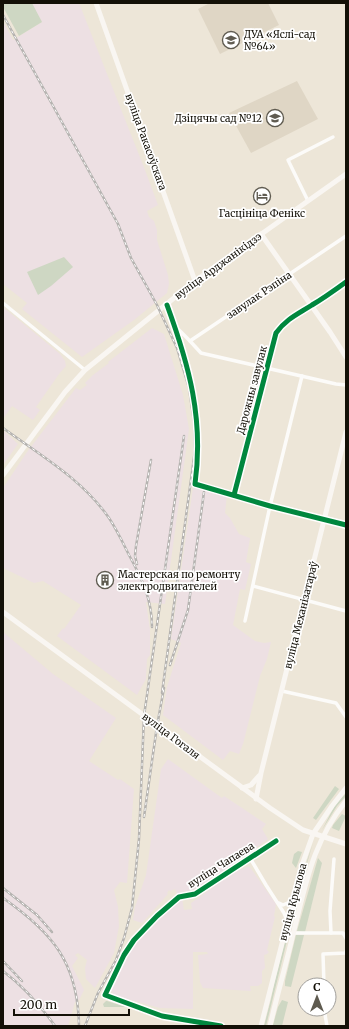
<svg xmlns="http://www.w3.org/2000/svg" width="349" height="1029" font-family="Merriweather,serif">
<rect width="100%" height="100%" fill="#ede6d8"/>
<!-- industrial -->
<g fill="#ede0e3">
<polygon points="31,3 79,3 145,170 158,205 147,211 149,217 154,221 157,230 157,240 168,275 169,284 167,293 134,320 82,357 22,309 27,303 3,284 3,21 13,40 42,22"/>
<polygon points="3,307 60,354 65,361 66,366 59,374 36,407 40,410 33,420 12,406 3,419"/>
<polygon points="152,328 164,334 183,395 189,429 165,604 146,602 150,630 150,655 147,659 146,679 137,695 57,636 63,628 64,629 81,605 43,581 34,583 3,568 3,488 27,452 76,388 80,390 87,385 85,383 93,375 109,363 108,362"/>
<polygon points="3,430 18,444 3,465"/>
<polygon points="193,488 201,488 227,495 225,513 230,518 239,534 250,538 246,562 251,564 245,590 240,589 233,625 255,641 264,643 271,642 267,659 260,676 243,744 239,754 230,751 223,760 163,715 167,687 181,643 171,639"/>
<polygon points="3,632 53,674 116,718 89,761 118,780 120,779 134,789 127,883 120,882 114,890 118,907 119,926 114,953 95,988 86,979 85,968 87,960 78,953 75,955 78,958 72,966 84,990 79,1000 75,1002 68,1026 3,1026"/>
<polygon points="168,759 222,798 224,796 266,824 262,829 268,839 231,866 193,890 177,894 175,889 170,891 169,890 167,893 168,894 142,923 133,920 135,907 146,875 161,769"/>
<polygon points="249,866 276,904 274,916 275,917 267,950 269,952 267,954 264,955 265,968 262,971 262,983 258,986 250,986 251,991 203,988 200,982 198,955 208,954 207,952 193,952 193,1009 160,1008 117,996 112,993 111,990 114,981 128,953 146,931 147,932 169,909 182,898 184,910 192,909 191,903 229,876 241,869"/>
</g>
<!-- education -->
<g fill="#dfd6c5">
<polygon points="210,3 268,3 279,25 220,54 198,9"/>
<polygon points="297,81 318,119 251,153 229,113"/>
</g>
<!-- green -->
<g fill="#ced7c3">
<polygon points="3,3 32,3 42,22 19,36 3,7"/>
<polygon points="64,257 73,267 51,286 38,295 27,272"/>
<polygon points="335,786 339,789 316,820 313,818"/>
<polygon points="346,793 346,796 337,806 322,830 335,805"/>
<polygon points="342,814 346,816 339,831 332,828 333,825"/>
<polygon points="313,843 302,880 266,1026 264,1026 271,999 274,984 301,879"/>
<polygon points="298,851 302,852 296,868 292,863 294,854"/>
<polygon points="318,858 322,863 305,932 297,931"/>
<polygon points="296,935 304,935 291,987 285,986 285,981"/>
<polygon points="282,1000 288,1002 282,1026 273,1025 278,1007"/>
<polygon points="106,1001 107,1001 126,1007 104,1007 103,1004"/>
</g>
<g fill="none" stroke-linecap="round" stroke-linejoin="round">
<!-- street -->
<g stroke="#fcfbf9" stroke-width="3.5">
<polyline points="308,201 288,160 333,137"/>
<polyline points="3,303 85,370"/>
<path d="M167,305C189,365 204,419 195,484"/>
<polyline points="175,326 190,341 346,236"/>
<polyline points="190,341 201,353 336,384 346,385"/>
<path d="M234,495L276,333C286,319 298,314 312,305C324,298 335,290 346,282"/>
<polyline points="253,586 346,611"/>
<polyline points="245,621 270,506 302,376"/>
<polyline points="282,691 336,703 346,717"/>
<polyline points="250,858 266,885 284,913 287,920"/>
<polyline points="279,903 283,905 292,901"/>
<polyline points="294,933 343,933 346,938"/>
<polyline points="331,933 330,911 334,859"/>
<polyline points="324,985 323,954 346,953 346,951"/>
<polyline points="324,1009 327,1026"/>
<polyline points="221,1026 162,1016 105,995 124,955 134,940 157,916 179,897 195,894 276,841"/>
</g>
<!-- secondary -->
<g stroke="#f9f6f2" stroke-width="5">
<polyline points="96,3 195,281"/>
<polyline points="261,234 330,332 346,357"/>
<polyline points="3,475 65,392 85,370 195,281 346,174"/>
<polyline points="195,484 270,506 346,525"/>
<polyline points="3,612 270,808 303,830 346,844"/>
<polyline points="242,788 251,785 259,776"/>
<polyline points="256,799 261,773 346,432"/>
<polyline points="261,1026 302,865 313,834 332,806 346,788"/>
<path d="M270,1026C277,995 286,965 293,934C306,884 312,843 346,801"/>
</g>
<!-- rail casing -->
<g stroke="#b5b3b0" stroke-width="2.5">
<g id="rail">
<polyline points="3,15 118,224 131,258 157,305 177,348 189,388 194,422 195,450 162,693"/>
<path d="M3,428C40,455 82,479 109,518C117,530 123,543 129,555C142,579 152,599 152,627"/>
<polyline points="137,564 135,556 136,546 151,460"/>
<polyline points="170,665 188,610 204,492"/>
<polyline points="144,817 157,726 164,688"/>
<polyline points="3,888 37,915 52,932"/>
<path d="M3,898C53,933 78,963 79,1026"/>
<polyline points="3,961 22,981"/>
<path d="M3,971C24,987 40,1005 55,1026"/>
<polyline points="85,1026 98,993 116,960 124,938 132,908 139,839 144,716 184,436"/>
</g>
</g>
<!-- rail -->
<use href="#rail" stroke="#fff" stroke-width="1" stroke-dasharray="3" stroke-linecap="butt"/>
<!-- cycleway casing -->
<g stroke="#fff" stroke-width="8">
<g id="cycleway">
<path d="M167,305C189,365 204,419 195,484L270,506L346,525"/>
<path d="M234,495L276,333C286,319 298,314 312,305C324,298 335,290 346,282"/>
<polyline points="221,1026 162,1016 105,995 124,955 134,940 157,916 179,897 195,894 276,841"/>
</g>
</g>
<!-- cycleway -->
<use href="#cycleway" stroke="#00873e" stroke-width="5"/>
</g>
<!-- icons -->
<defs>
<g id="school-ring" transform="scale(0.9)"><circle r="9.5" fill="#fff" stroke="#5f5b50" stroke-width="1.5"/><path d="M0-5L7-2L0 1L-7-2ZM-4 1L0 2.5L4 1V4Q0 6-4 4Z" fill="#5f5b50"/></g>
<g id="hotel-ring" transform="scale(0.9)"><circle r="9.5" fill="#fff" stroke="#5f5b50" stroke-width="1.5"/><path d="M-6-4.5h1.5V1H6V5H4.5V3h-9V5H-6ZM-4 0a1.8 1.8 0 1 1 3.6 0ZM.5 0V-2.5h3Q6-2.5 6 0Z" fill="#5f5b50"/></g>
<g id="building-ring" transform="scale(0.9)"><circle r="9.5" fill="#fff" stroke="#5f5b50" stroke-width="1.5"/><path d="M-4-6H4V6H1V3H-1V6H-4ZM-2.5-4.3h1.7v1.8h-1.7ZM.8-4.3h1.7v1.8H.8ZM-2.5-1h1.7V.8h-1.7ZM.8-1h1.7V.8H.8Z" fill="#5f5b50"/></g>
</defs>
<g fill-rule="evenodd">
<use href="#school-ring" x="231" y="40"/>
<use href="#school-ring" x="275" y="118"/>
<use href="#hotel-ring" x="262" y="196"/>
<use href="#building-ring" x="105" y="580"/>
</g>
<g text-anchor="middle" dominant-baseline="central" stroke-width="3.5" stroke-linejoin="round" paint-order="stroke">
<!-- poi labels -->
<g font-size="10" fill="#131007" stroke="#fff" text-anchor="start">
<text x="244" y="34">ДУА «Яслі-сад<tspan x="244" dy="12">№64»</tspan></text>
<text x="262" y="118" text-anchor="end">Дзіцячы сад №12</text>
<text x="262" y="213" text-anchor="middle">Гасцініца Фенікс</text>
<text x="118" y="574">Мастерская по ремонту<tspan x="118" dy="12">электродвигателей</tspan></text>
</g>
<!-- street labels -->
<g font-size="10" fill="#131007" stroke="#fff">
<text transform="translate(146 142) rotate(70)">вуліца Ракасоўскага</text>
<text transform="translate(218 266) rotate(-36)">вуліца Арджанікідзэ</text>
<text transform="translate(259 295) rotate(-34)">завулак Рэпіна</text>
<text transform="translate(252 390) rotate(-75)">Дарожны завулак</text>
<text transform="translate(301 615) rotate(-76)">вуліца Механізатараў</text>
<text transform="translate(171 736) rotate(37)">вуліца Гогаля</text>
<text transform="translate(221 865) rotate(-32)">вуліца Чапаева</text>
<text transform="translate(293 902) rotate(-75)">вуліца Крылова</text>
</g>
</g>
<!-- border -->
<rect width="349" height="1029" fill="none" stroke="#131007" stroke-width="8"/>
<!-- north arrow -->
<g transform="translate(317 997)"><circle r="19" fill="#ffffff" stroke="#a19f9c"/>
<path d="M0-3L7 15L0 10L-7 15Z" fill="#5f5b50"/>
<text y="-6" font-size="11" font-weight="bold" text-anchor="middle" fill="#131007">С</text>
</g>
<!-- scale -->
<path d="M14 1009v6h115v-6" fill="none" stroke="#131007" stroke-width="2"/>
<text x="20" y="1009" font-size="12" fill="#131007" stroke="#ffffff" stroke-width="3" paint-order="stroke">200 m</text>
</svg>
